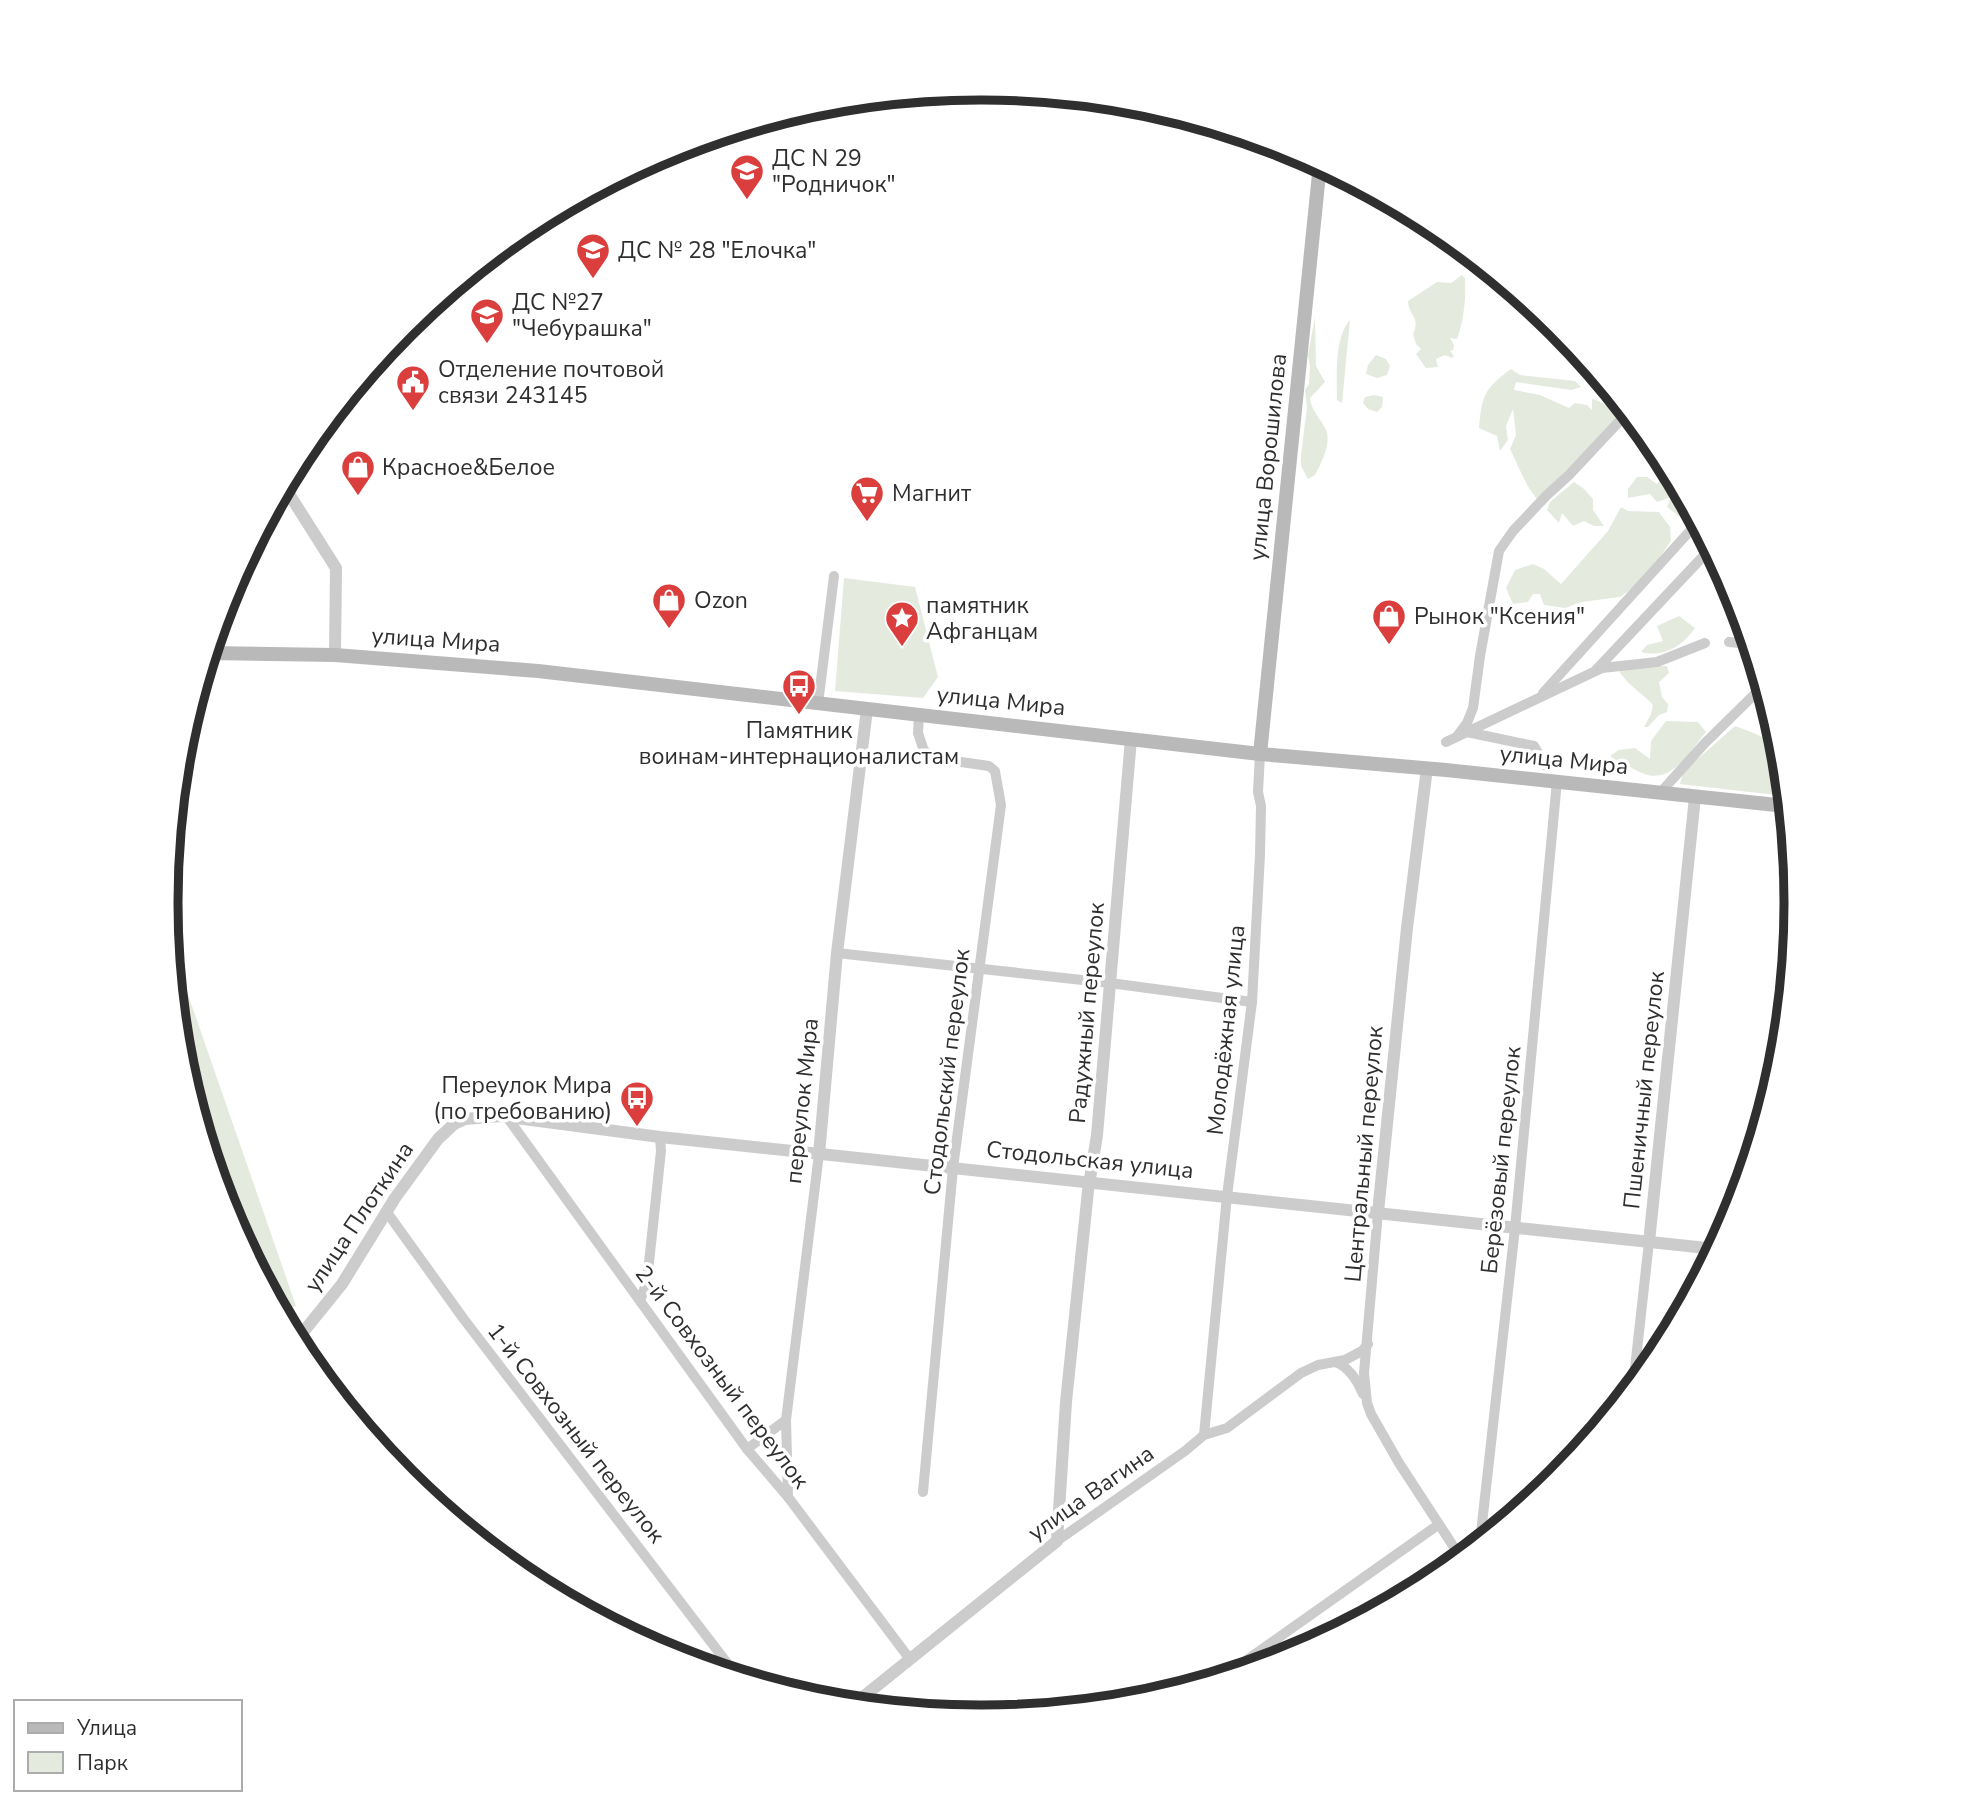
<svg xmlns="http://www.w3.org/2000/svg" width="1962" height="1805" font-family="'Nunito Sans',sans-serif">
<rect width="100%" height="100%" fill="#fff"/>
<!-- green -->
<g fill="#e4ebde">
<path d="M1462,275L1465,278C1466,299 1464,320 1457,339L1450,338L1454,345L1453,350L1450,351L1454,356L1452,358L1445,355L1436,359L1438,367L1426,368L1416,354L1421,349L1416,344L1413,334C1421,317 1409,317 1408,301L1437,282L1451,283Z"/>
<path d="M1315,317L1316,366L1325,382L1310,398C1311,410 1320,418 1325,428C1333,441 1321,464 1315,475L1308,479L1301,466V455L1307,407L1305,390L1309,384L1310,367L1308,355Z"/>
<path d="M1350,320L1342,403L1337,400C1337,377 1334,337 1350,320Z"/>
<polygon points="1376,355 1386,359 1390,366 1387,375 1377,378 1366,374 1368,365"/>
<path d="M1511,369L1520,375L1575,381L1581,387L1571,390L1516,382L1514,390L1540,395L1569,408L1575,403L1587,405L1592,410V399C1603,401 1607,408 1617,411L1619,417L1587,453L1537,499C1525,485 1518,465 1510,449L1516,435L1513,409L1506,426L1508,440L1500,451L1497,436L1479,428C1482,395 1484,389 1511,369Z"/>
<polygon points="1374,395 1383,397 1382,407 1377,412 1368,409 1363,403 1365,397"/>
<polygon points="1669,470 1695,517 1688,523 1667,507 1671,497 1657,502 1650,494 1628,498 1628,489 1637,477 1647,477 1657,484"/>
<polygon points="1574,482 1584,489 1593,499 1593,510 1604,526 1594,526 1584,521 1573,526 1562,513 1559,523 1547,510 1550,502"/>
<polygon points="1621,507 1628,511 1659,512 1670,527 1671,541 1642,582 1620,597 1582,602 1565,608 1544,605 1540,594 1533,594 1528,602 1513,604 1506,588 1515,570 1533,564 1544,569 1561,584 1608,531"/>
<polygon points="844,578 915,587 938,677 923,698 835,691"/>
<path d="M1679,616L1695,628C1683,646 1663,658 1641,652L1647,645L1663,641L1657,626Z"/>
<path d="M1644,666H1667L1669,673L1659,682L1662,697L1668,704L1667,712L1659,715L1648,727H1644L1651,714L1653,705C1642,693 1625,683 1618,669Z"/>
<path d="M1666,721L1698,722L1706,732C1690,751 1671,786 1642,773C1625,766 1633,764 1611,763V755L1619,750L1635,748L1650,759L1651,741Z"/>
<path d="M1735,726C1783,743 1781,747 1785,796L1680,784L1683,772Z"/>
<polygon points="183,980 296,1306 280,1312 254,1262 180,1044 174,982"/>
</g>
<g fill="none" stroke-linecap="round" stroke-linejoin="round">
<!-- minor -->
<g stroke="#ccc" stroke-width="10">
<polyline points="1729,642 1750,644"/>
<polyline points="1596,670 1711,548"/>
<polyline points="1543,693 1698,522"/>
<polyline points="818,704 834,576"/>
<polyline points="919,715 918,733 924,751 940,759 989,766 995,771 1001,805 953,1168 923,1492"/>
<polyline points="1467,732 1534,746 1546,766"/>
<polyline points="1458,735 1467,723 1473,708 1480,656 1499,551 1513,531 1547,495 1569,475 1628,412"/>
<polyline points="1446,742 1602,668 1657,662 1705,643"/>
<polyline points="1660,793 1705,743 1763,686"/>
<polyline points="837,953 1110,983 1252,1002"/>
<polyline points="507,1117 747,1449 788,1497 909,1658"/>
<polyline points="386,1211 463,1318 737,1676"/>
<polyline points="1378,1212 1364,1373 1367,1403 1371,1414 1399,1463 1461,1558"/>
<polyline points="640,1301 647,1281 661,1151 660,1137"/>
<path d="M1335,1362C1348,1366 1358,1381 1363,1394"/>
<polyline points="1633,1386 1649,1242"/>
<polyline points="1204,1435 1227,1196 1252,1002 1260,855 1261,806 1258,792 1260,754"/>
<polyline points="747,1449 786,1420"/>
<polyline points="788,1497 786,1420 819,1154"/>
<polyline points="1057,1541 1185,1451 1204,1435 1227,1428 1301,1373 1318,1365 1345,1360 1362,1351 1368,1344"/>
<polyline points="1480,1542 1515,1228 1557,781"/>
<polyline points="1224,1676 1438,1525"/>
</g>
<!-- tertiary -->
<g stroke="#ccc" stroke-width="12">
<polyline points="284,486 336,568 335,655"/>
<polyline points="819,1154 837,953 867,709"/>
<polyline points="1378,1212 1407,928 1427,768"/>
<polyline points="1649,1242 1695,797"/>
<polyline points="296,1341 342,1284 395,1198 438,1139 454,1124 465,1119 501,1116 660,1137 1716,1249"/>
<polyline points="853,1705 1057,1541 1066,1402 1088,1191 1097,1135 1131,739"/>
</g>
<!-- secondary -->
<g stroke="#b9b9b9" stroke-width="14">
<polyline points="209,653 335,655 538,671 1260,754 1446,770 1786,806"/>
<polyline points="1260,754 1320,164"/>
</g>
</g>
<!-- icons -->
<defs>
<g id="school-pin" transform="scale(1.75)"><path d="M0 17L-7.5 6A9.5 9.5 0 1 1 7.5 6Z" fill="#da3e3d" stroke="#fff"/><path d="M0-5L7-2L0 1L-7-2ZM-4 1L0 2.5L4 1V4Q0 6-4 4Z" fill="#fff"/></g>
<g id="civic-pin" transform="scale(1.75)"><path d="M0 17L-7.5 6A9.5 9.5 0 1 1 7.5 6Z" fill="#da3e3d" stroke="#fff"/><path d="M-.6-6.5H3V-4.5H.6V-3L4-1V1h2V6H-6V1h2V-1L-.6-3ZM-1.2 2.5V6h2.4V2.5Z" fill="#fff"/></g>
<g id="shop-pin" transform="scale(1.75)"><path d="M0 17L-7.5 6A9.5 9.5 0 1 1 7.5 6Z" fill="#da3e3d" stroke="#fff"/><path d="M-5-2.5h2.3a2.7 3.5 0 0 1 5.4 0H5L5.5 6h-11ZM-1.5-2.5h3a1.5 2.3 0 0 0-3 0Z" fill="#fff"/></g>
<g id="supermarket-pin" transform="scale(1.75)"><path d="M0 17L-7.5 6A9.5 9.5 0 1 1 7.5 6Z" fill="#da3e3d" stroke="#fff"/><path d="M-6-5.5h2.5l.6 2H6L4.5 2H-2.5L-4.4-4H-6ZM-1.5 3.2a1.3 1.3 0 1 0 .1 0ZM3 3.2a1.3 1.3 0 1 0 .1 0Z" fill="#fff"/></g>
<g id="sight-pin" transform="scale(1.75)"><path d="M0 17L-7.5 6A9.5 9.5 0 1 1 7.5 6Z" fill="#da3e3d" stroke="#fff"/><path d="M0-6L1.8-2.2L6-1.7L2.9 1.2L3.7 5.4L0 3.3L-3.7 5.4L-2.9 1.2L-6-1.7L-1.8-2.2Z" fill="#fff"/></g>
<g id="bus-pin" transform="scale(1.75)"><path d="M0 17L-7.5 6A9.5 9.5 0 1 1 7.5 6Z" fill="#da3e3d" stroke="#fff"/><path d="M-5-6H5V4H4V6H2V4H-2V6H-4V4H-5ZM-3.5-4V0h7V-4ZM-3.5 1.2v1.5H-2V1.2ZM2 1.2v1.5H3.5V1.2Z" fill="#fff"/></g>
</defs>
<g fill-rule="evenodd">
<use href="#school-pin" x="747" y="171"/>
<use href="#school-pin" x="593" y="250"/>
<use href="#school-pin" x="487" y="315"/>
<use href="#civic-pin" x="413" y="382"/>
<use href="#shop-pin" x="358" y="467"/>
<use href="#supermarket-pin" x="867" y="493"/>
<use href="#shop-pin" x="669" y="600"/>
<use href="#shop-pin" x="1389" y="616"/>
<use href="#sight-pin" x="902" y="618"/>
<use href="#bus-pin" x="799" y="686"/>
<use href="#bus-pin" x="637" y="1098"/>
</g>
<g text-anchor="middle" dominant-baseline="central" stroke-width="7" stroke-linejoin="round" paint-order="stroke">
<!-- poi labels -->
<g font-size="23" fill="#2f2f2f" stroke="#fff" text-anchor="start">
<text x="772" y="158">ДС N 29<tspan x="772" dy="26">"Родничок"</tspan></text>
<text x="618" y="250">ДС № 28 "Елочка"</text>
<text x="512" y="302">ДС №27<tspan x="512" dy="26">"Чебурашка"</tspan></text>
<text x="438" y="369">Отделение почтовой<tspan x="438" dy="26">связи 243145</tspan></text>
<text x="382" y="467">Красное&amp;Белое</text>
<text x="892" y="493">Магнит</text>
<text x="694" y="600">Ozon</text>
<text x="926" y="605">памятник<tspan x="926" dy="26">Афганцам</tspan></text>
<text x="1414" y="616">Рынок "Ксения"</text>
<text x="799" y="730" text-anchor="middle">Памятник<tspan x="799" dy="26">воинам‐интернационалистам</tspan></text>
<text x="612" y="1085" text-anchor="end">Переулок Мира<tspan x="612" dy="26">(по требованию)</tspan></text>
</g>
<!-- street labels -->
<g font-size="23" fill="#2f2f2f" stroke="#fff">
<text transform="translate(1268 457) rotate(-84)">улица Ворошилова</text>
<text transform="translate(436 640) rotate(4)">улица Мира</text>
<text transform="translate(1001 701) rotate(6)">улица Мира</text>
<text transform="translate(1564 760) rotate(6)">улица Мира</text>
<text transform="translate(1087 1013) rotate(-85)">Радужный переулок</text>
<text transform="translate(1226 1030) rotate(-84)">Молодёжная улица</text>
<text transform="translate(947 1072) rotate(-83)">Стодольский переулок</text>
<text transform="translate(1644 1090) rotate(-84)">Пшеничный переулок</text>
<text transform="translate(802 1101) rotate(-84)">переулок Мира</text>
<text transform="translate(1364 1154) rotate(-85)">Центральный переулок</text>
<text transform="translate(1090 1160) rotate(6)">Стодольская улица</text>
<text transform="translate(1501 1160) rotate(-84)">Берёзовый переулок</text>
<text transform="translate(359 1217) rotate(-56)">улица Плоткина</text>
<text transform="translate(722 1377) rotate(53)">2-й Совхозный переулок</text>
<text transform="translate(576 1433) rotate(52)">1-й Совхозный переулок</text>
<text transform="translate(1091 1493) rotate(-35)">улица Вагина</text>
</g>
</g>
<!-- crop -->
<path d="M0 0H1962V1805H0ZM980 100H982A802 802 0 0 1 1784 902V903A802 802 0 0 1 982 1705H980A802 802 0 0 1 178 903V902A802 802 0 0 1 980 100Z" fill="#fff" fill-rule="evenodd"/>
<path fill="none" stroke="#2f2f2f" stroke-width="9" d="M980 100H982A802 802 0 0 1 1784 902V903A802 802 0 0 1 982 1705H980A802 802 0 0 1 178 903V902A802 802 0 0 1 980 100Z"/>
<!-- legend -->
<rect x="14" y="1700" width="228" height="91" fill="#ffffff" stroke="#acacac" stroke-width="2"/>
<rect x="28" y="1723" width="35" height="10" fill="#b9b9b9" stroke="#acacac" stroke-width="2"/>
<text x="77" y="1735" font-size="21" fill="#2f2f2f">Улица</text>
<rect x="28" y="1752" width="35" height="21" fill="#e4ebde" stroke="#acacac" stroke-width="2"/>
<text x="77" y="1770" font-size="21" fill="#2f2f2f">Парк</text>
</svg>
